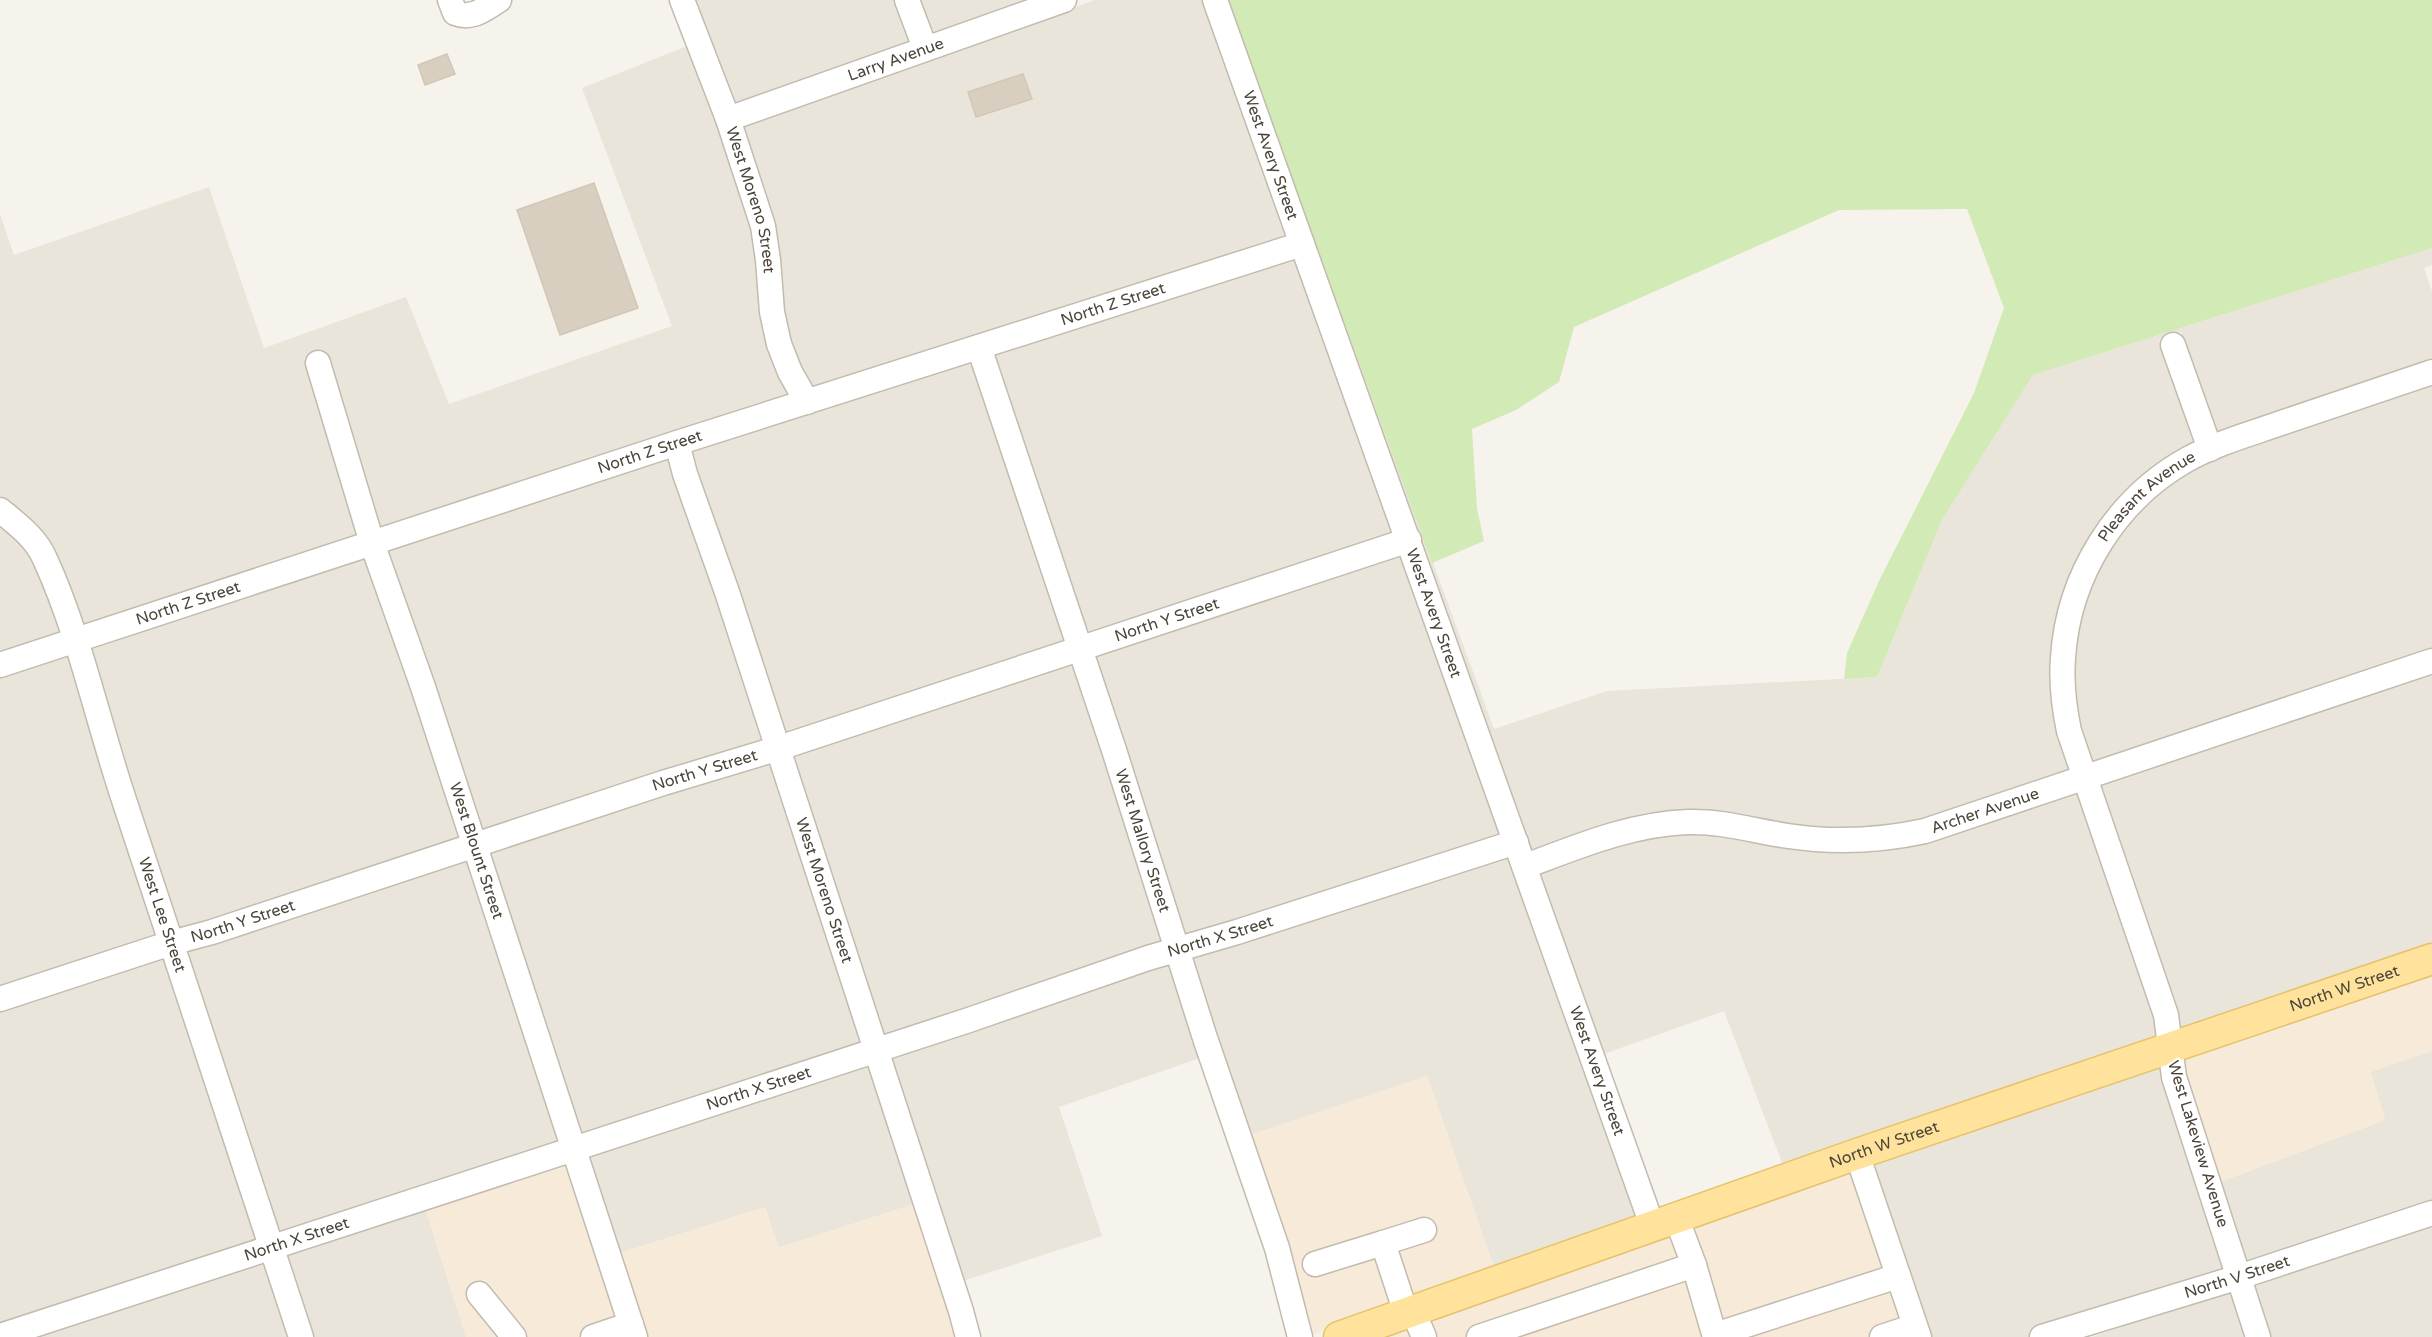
<svg xmlns="http://www.w3.org/2000/svg" width="2432" height="1337" font-family="'Varela Round',sans-serif">
<rect width="100%" height="100%" fill="#f6f3ec"/>
<!-- residential -->
<g fill="#eae5da">
<polygon points="694,0 894,0 911,43 735,106"/>
<polygon points="919,0 1034,0 932,35"/>
<polygon points="1095,0 1203,0 1288,239 813,390 801,367 790,340 742,124"/>
<polygon points="687,46 717,122 752,229 768,346 780,377 791,397 380,530 325,351 304,358 358,537 82,628 32,523 0,495 0,214 14,255 209,187 264,348 406,297 449,404 672,326 582,88"/>
<polygon points="1263,99 1494,729 1607,691 1877,677 1942,520 2033,375 2432,248 2432,265 2424,268 2432,291 2432,361 2218,435 2181,332 2159,340 2197,444 2068,584 2071,773 1899,827 1826,831 1718,813 1533,852"/>
<polygon points="1295,257 1395,534 1087,636 993,353"/>
<polygon points="972,360 1065,643 784,736 691,449"/>
<polygon points="2432,383 2432,651 2093,766 2080,728 2075,704 2073,681 2077,634 2089,590 2111,545 2140,509 2187,471 2241,448"/>
<polygon points="669,456 762,743 482,831 386,549"/>
<polygon points="0,524 24,548 34,562 61,635 0,655"/>
<polygon points="1402,553 1502,836 1185,937 1094,654"/>
<polygon points="365,556 413,690 461,839 179,931 88,647"/>
<polygon points="67,654 158,937 0,989 0,675"/>
<polygon points="1072,661 1163,943 883,1037 790,755"/>
<polygon points="2432,672 2432,948 2180,1034 2099,785"/>
<polygon points="769,762 861,1044 582,1136 488,850"/>
<polygon points="2077,792 2155,1018 2158,1041 1784,1168 1724,1011 1604,1054 1539,871 1652,835 1714,833 1783,846"/>
<polygon points="1509,855 1638,1219 1495,1270 1427,1076 1250,1135 1191,956"/>
<polygon points="467,857 560,1143 280,1235 186,949"/>
<polygon points="164,956 258,1242 0,1326 0,1009"/>
<polygon points="1169,962 1200,1058 1059,1107 1102,1236 963,1281 889,1056"/>
<polygon points="2432,1051 2432,1203 2247,1264 2220,1182 2385,1120 2370,1072"/>
<polygon points="2160,1061 2225,1271 2030,1337 1932,1337 1871,1159"/>
<polygon points="868,1063 914,1204 778,1248 765,1207 620,1253 588,1155"/>
<polygon points="425,1208 466,1337 313,1337 286,1254"/>
<polygon points="2432,1224 2432,1337 2270,1337 2253,1283"/>
<polygon points="264,1261 289,1337 29,1337"/>
<polygon points="2231,1290 2246,1337 2092,1337"/>
</g>
<!-- commercial -->
<g fill="#f7ead8">
<polygon points="2432,969 2432,1051 2371,1072 2385,1120 2220,1182 2186,1074 2182,1054"/>
<polygon points="1427,1076 1495,1270 1314,1334 1287,1244 1250,1135"/>
<polygon points="566,1162 623,1337 466,1337 425,1208"/>
<polygon points="1850,1171 1907,1337 1359,1337"/>
<polygon points="914,1204 956,1337 647,1337 620,1253 765,1207 779,1248"/>
</g>
<!-- green -->
<polygon fill="#d2eab5" points="1227,0 2432,0 2432,248 2033,375 1942,520 1877,677 1844,679 1847,653 1879,581 1974,393 2004,308 1967,209 1839,210 1574,327 1559,382 1516,410 1472,429 1477,509 1484,541 1432,563"/>
<!-- building -->
<g fill="#d8cfc1" stroke="#d3c7b4" stroke-width="1.5">
<polygon points="447,54 455,74 425,85 418,65"/>
<polygon points="1023,74 1032,99 976,117 968,92"/>
<polygon points="594,183 638,308 560,335 517,210"/>
</g>
<g fill="none" stroke-linecap="round" stroke-linejoin="round">
<!-- minor casing -->
<g stroke="#c2bbae" stroke-width="27">
<g id="minor">
<path d="M450,0L455,13C472,20 484,9 499,0"/>
<path id="s1" d="M682,0L728,119L763,226L768,260L772,312L779,344L790,372L807,402"/>
<polyline points="907,0 925,48"/>
<path id="s2" d="M1215,0L1652,1225"/>
<path id="s3" d="M728,119L1064,0"/>
<polyline points="2173,345 2210,449"/>
<path id="s4" d="M979,347L1114,750L1205,1038L1277,1248L1300,1337"/>
<path id="s5" d="M318,363L372,543L423,687L635,1337"/>
<path id="s6" d="M677,443L685,474L727,592L961,1311L968,1337"/>
<path id="s7" d="M0,510C17,524 36,538 45,559C79,633 98,722 124,800C183,979 243,1158 301,1337"/>
<path id="s8" d="M0,665L677,443L1302,244"/>
<path id="s9" d="M1526,866C1579,846 1631,824 1688,822C1722,821 1755,831 1788,836C1835,843 1879,841 1925,831L2432,661"/>
<path id="s10" d="M0,999L171,943L212,932L663,783L776,749L1409,540"/>
<polyline points="1857,1154 1919,1337"/>
<polyline points="1676,1217 1694,1265 1715,1337"/>
<polyline points="1315,1264 1383,1243"/>
<polyline points="479,1294 514,1337"/>
<polyline points="1413,1311 1424,1337"/>
<polyline points="1406,1313 1383,1243 1424,1230"/>
<polyline points="1715,1335 1898,1276"/>
<path id="s11" d="M0,1336L969,1020L1148,958L1237,932L1516,842"/>
<polyline points="593,1337 631,1324"/>
<polyline points="1479,1337 1694,1265"/>
<polyline points="1882,1337 1915,1326"/>
<path id="s12" d="M2042,1337L2239,1277L2432,1213"/>
<path id="s13" d="M2258,1337L2174,1077L2166,1015L2069,731C2064,707 2061,683 2063,658C2068,576 2116,499 2188,459C2217,443 2250,434 2281,423C2332,406 2382,389 2432,372"/>
</g>
</g>
<!-- major casing -->
<g stroke="#e6c16a" stroke-width="33">
<g id="major">
<path id="s14" d="M1339,1337L1857,1154L2432,959"/>
</g>
</g>
<!-- minor -->
<use href="#minor" stroke="#fff" stroke-width="24"/>
<!-- major -->
<use href="#major" stroke="#ffe39c" stroke-width="30"/>
</g>
<g text-anchor="middle" dominant-baseline="central" stroke-width="4.5" stroke-linejoin="round" paint-order="stroke">
<!-- street labels -->
<g font-size="16" fill="#4b4439" stroke="#fff">
<text stroke="none"><textPath href="#s3" startOffset="178">Larry Avenue</textPath></text>
<text stroke="none"><textPath href="#s2" startOffset="165">West Avery Street</textPath></text>
<text stroke="none"><textPath href="#s1" startOffset="212">West Moreno Street</textPath></text>
<text stroke="none"><textPath href="#s8" startOffset="1170">North Z Street</textPath></text>
<text stroke="none"><textPath href="#s8" startOffset="684">North Z Street</textPath></text>
<text stroke="none"><textPath href="#s13" startOffset="898">Pleasant Avenue</textPath></text>
<text stroke="none"><textPath href="#s8" startOffset="198">North Z Street</textPath></text>
<text stroke="none"><textPath href="#s2" startOffset="651">West Avery Street</textPath></text>
<text stroke="none"><textPath href="#s10" startOffset="1227">North Y Street</textPath></text>
<text stroke="none"><textPath href="#s10" startOffset="741">North Y Street</textPath></text>
<text stroke="none"><textPath href="#s9" startOffset="471">Archer Avenue</textPath></text>
<text stroke="none"><textPath href="#s4" startOffset="520">West Mallory Street</textPath></text>
<text stroke="none"><textPath href="#s5" startOffset="513">West Blount Street</textPath></text>
<text stroke="none"><textPath href="#s6" startOffset="471">West Moreno Street</textPath></text>
<text stroke="none"><textPath href="#s7" startOffset="442">West Lee Street</textPath></text>
<text stroke="none"><textPath href="#s10" startOffset="255">North Y Street</textPath></text>
<text stroke="none"><textPath href="#s11" startOffset="1284">North X Street</textPath></text>
<text stroke="none"><textPath href="#s14" startOffset="1064">North W Street</textPath></text>
<text stroke="none"><textPath href="#s2" startOffset="1137">West Avery Street</textPath></text>
<text stroke="none"><textPath href="#s11" startOffset="798">North X Street</textPath></text>
<text stroke="none"><textPath href="#s14" startOffset="578">North W Street</textPath></text>
<text transform="translate(2198 1144) rotate(73)">West Lakeview Avenue</text>
<text stroke="none"><textPath href="#s11" startOffset="312">North X Street</textPath></text>
<text stroke="none"><textPath href="#s12" startOffset="204">North V Street</textPath></text>
</g>
</g>
</svg>
